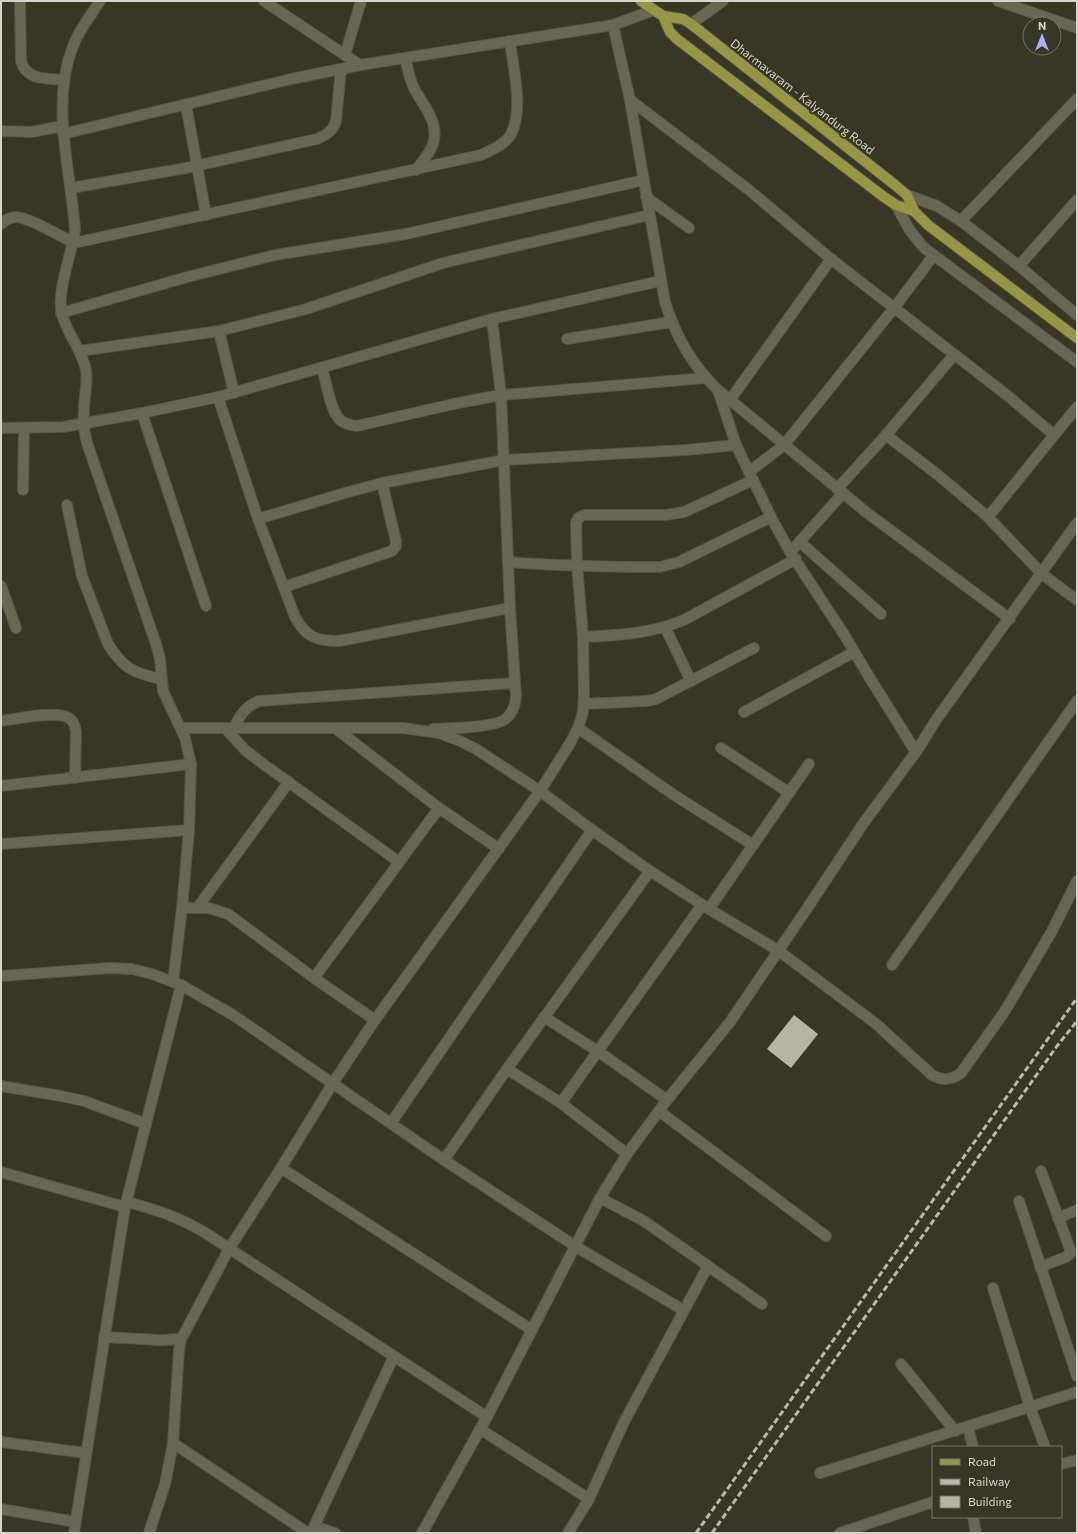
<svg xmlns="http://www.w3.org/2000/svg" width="1078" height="1534" font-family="Commissioner,sans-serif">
<rect width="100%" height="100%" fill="#363725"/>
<!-- building -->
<polygon fill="#b5b6a0" points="794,1015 818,1034 791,1068 767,1049"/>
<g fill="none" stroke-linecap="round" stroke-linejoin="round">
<!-- minor casing -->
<g stroke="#555546" stroke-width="12">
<g id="minor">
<path d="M20,1L21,61C27,81 46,78 64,80"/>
<path d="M100,1C91,15 79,30 73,46C50,105 71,170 75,230C72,254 56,292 62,314C67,334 82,350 86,370C88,383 84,397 84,409C83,421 84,432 87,443L156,644L160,659L163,691L185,738L191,764L189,830L182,908L173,982"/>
<polyline points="264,1 360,65"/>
<polyline points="998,1 1077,28"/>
<polyline points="691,24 723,1"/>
<path d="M613,25L630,100L665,302C676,336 691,364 717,389L866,512L1010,619"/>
<polyline points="345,55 361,1"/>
<path d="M405,58C408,68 409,79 414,88C423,106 440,122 433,144C430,153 422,162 416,170"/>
<polyline points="630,100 749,190 831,259 1008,396 1054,435"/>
<polyline points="186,105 206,215"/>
<polyline points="1,131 31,132 63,126"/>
<polyline points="63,134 291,79 360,65 613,25 654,10"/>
<path d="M71,188L186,168L317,139C326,135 333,131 336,121L341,69"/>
<polyline points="907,195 937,206 961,221 1019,266 1077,315"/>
<polyline points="646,197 689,228"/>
<polyline points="896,205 909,229 923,247 1077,362"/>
<polyline points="961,221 1077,99"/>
<path d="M1,224C4,221 10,218 15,217C27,216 62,237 74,243L481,155C492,150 506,144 511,134C524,109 513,68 510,41"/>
<polyline points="1019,266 1077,200"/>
<polyline points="61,313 191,276 275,255 406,234 644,180"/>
<polyline points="219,331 234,393"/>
<polyline points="567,339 671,322"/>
<polyline points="80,351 219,331 306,309 443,263 649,215"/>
<path d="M322,368C326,381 330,409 339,419C344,424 350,425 357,426L458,403L501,395L706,378"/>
<polyline points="718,390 736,445 771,517 790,552 845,636 868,675 916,752"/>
<path d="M218,397L258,519L295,617C306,637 316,641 339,641L510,608"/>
<polyline points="730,400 831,259"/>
<polyline points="142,413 206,606"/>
<polyline points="1,428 63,427 142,413 218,397 492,319 660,281"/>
<polyline points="886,435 938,475 988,517 1042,574 1077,600"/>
<polyline points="749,472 784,445 894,308 934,255"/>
<polyline points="837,489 886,435 954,355"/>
<polyline points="23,490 24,428"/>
<path d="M67,505L82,576L108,644C123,668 133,673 161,679"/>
<polyline points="988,517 1077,407"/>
<polyline points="258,519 345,493 382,483 504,460 686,450 736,445"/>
<polyline points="800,542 881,614"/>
<polyline points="795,547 843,493"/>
<path d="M508,562C559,566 609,567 660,567L679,562L771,517"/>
<polyline points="1,586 16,628"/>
<polyline points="284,587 392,551 396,546 396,541 382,483"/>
<polyline points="665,627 691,681"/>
<path d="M583,637C620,635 649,634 684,620L796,559"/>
<polyline points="584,704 647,701 656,699 754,648"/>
<polyline points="744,712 854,652"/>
<path d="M1,721C16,719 56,710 69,718C73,720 75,726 76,731L75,778"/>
<path d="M181,728H403L439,733L460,741L476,749L540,791L592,830L650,871L709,909L779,951L875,1023L932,1075C943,1081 951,1080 961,1073L1005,1011L1052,931L1077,881"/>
<polyline points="225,728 245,750 266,766 399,862"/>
<path d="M234,728C240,715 245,707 259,701L515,683"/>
<polyline points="335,728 439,808 499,849"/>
<polyline points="578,728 674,795 753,845"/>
<path d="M433,729C450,728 491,728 504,720C512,715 515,706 516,697L510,608L501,395L492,319"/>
<polyline points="721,748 788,792"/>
<polyline points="1,786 191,764"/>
<polyline points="1,844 189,830"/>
<polyline points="198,907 289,782"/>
<polyline points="182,908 209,908 228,914 314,978 375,1020"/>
<polyline points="709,909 809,764"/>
<polyline points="892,965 1077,701"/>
<polyline points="1,976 110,968 132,969 152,974 181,985 233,1015 444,1160 575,1246 683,1310"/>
<polyline points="314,978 439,808"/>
<polyline points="544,1017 599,1052 667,1100"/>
<polyline points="507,1069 561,1103 627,1154"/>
<polyline points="1,1086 61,1096 84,1101 146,1124"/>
<polyline points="561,1103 702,905"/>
<polyline points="659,1111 826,1236"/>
<polyline points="391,1123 592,830"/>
<polyline points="444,1160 507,1069 650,871"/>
<polyline points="281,1168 532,1330"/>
<polyline points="1,1172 125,1207"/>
<polyline points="600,1198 644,1221 762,1304"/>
<polyline points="1019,1201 1077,1376"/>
<path d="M127,1202C157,1210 176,1216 204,1232L487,1417"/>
<polyline points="1058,1218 1077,1210"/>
<polyline points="1040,1267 1066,1257 1070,1254 1070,1249 1041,1171"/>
<polyline points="993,1288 1030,1407 1045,1447"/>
<polyline points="104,1337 160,1340 181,1339"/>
<polyline points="901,1364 955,1431"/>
<polyline points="968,1427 973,1447"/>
<polyline points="480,1429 589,1499"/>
<polyline points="1,1442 86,1453"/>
<polyline points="173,1443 308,1533"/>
<polyline points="1061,1464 1077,1460"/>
<polyline points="820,1473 1077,1392"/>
<polyline points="1,1509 76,1522"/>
<polyline points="973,1517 976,1533"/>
<polyline points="74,1533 125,1207 181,985"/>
<polyline points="149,1533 165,1484 173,1443 179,1350 181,1339 185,1332 229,1249 281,1168 333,1083 375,1020 540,791 569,745 578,728 583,712 584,696 583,637 577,565 576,523 578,518 584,515 666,515 684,512 753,480"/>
<polyline points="311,1533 394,1356"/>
<polyline points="316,1533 323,1529 335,1533"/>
<polyline points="422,1533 487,1417 600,1198 627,1154 667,1100 730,1022 804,913 865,821 916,752 936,720 1077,523"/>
<polyline points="568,1533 589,1499 624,1422 708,1266"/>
<polyline points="840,1533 933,1502"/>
</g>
</g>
<!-- primary casing -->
<g stroke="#555546" stroke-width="12">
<g id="primary">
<polyline points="641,1 663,16 683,19 691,24 895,185 907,195 914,211 928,225 1077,338"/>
<polyline points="663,16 670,32 677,39 884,197 896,205 914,211"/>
</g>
</g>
<!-- minor -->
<use href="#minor" stroke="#676854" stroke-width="10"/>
<!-- primary -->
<use href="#primary" stroke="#969645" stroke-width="10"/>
<!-- rail -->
<g stroke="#b8b8ac" stroke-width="3" stroke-dasharray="6 3" stroke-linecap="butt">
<polyline points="696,1533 1077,998"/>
<polyline points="712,1533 1057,1046 1077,1021"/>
</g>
</g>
<g text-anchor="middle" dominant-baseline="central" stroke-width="4" stroke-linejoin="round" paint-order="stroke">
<!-- street labels -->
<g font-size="12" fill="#d4d4ca" stroke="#363725">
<text transform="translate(803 96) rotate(38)">Dharmavaram - Kalyandurg Road</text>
</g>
</g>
<!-- border -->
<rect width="1078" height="1534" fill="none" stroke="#d4d4ca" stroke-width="4"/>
<!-- legend -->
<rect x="932" y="1446" width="130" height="72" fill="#363725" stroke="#757667"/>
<rect x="940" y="1459" width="20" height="6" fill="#969645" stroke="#757667"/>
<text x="968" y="1466" font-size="12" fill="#d4d4ca">Road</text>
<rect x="940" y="1479" width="20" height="6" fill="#b8b8ac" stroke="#757667"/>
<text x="968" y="1486" font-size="12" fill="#d4d4ca">Railway</text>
<rect x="940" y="1496" width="20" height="12" fill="#b5b6a0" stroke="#757667"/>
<text x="968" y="1506" font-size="12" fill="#d4d4ca">Building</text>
<!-- north arrow -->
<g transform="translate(1042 36)"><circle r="19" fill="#363725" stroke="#757667"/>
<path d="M0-3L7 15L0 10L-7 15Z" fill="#b5acf9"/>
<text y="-6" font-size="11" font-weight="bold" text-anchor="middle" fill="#d4d4ca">N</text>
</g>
</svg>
